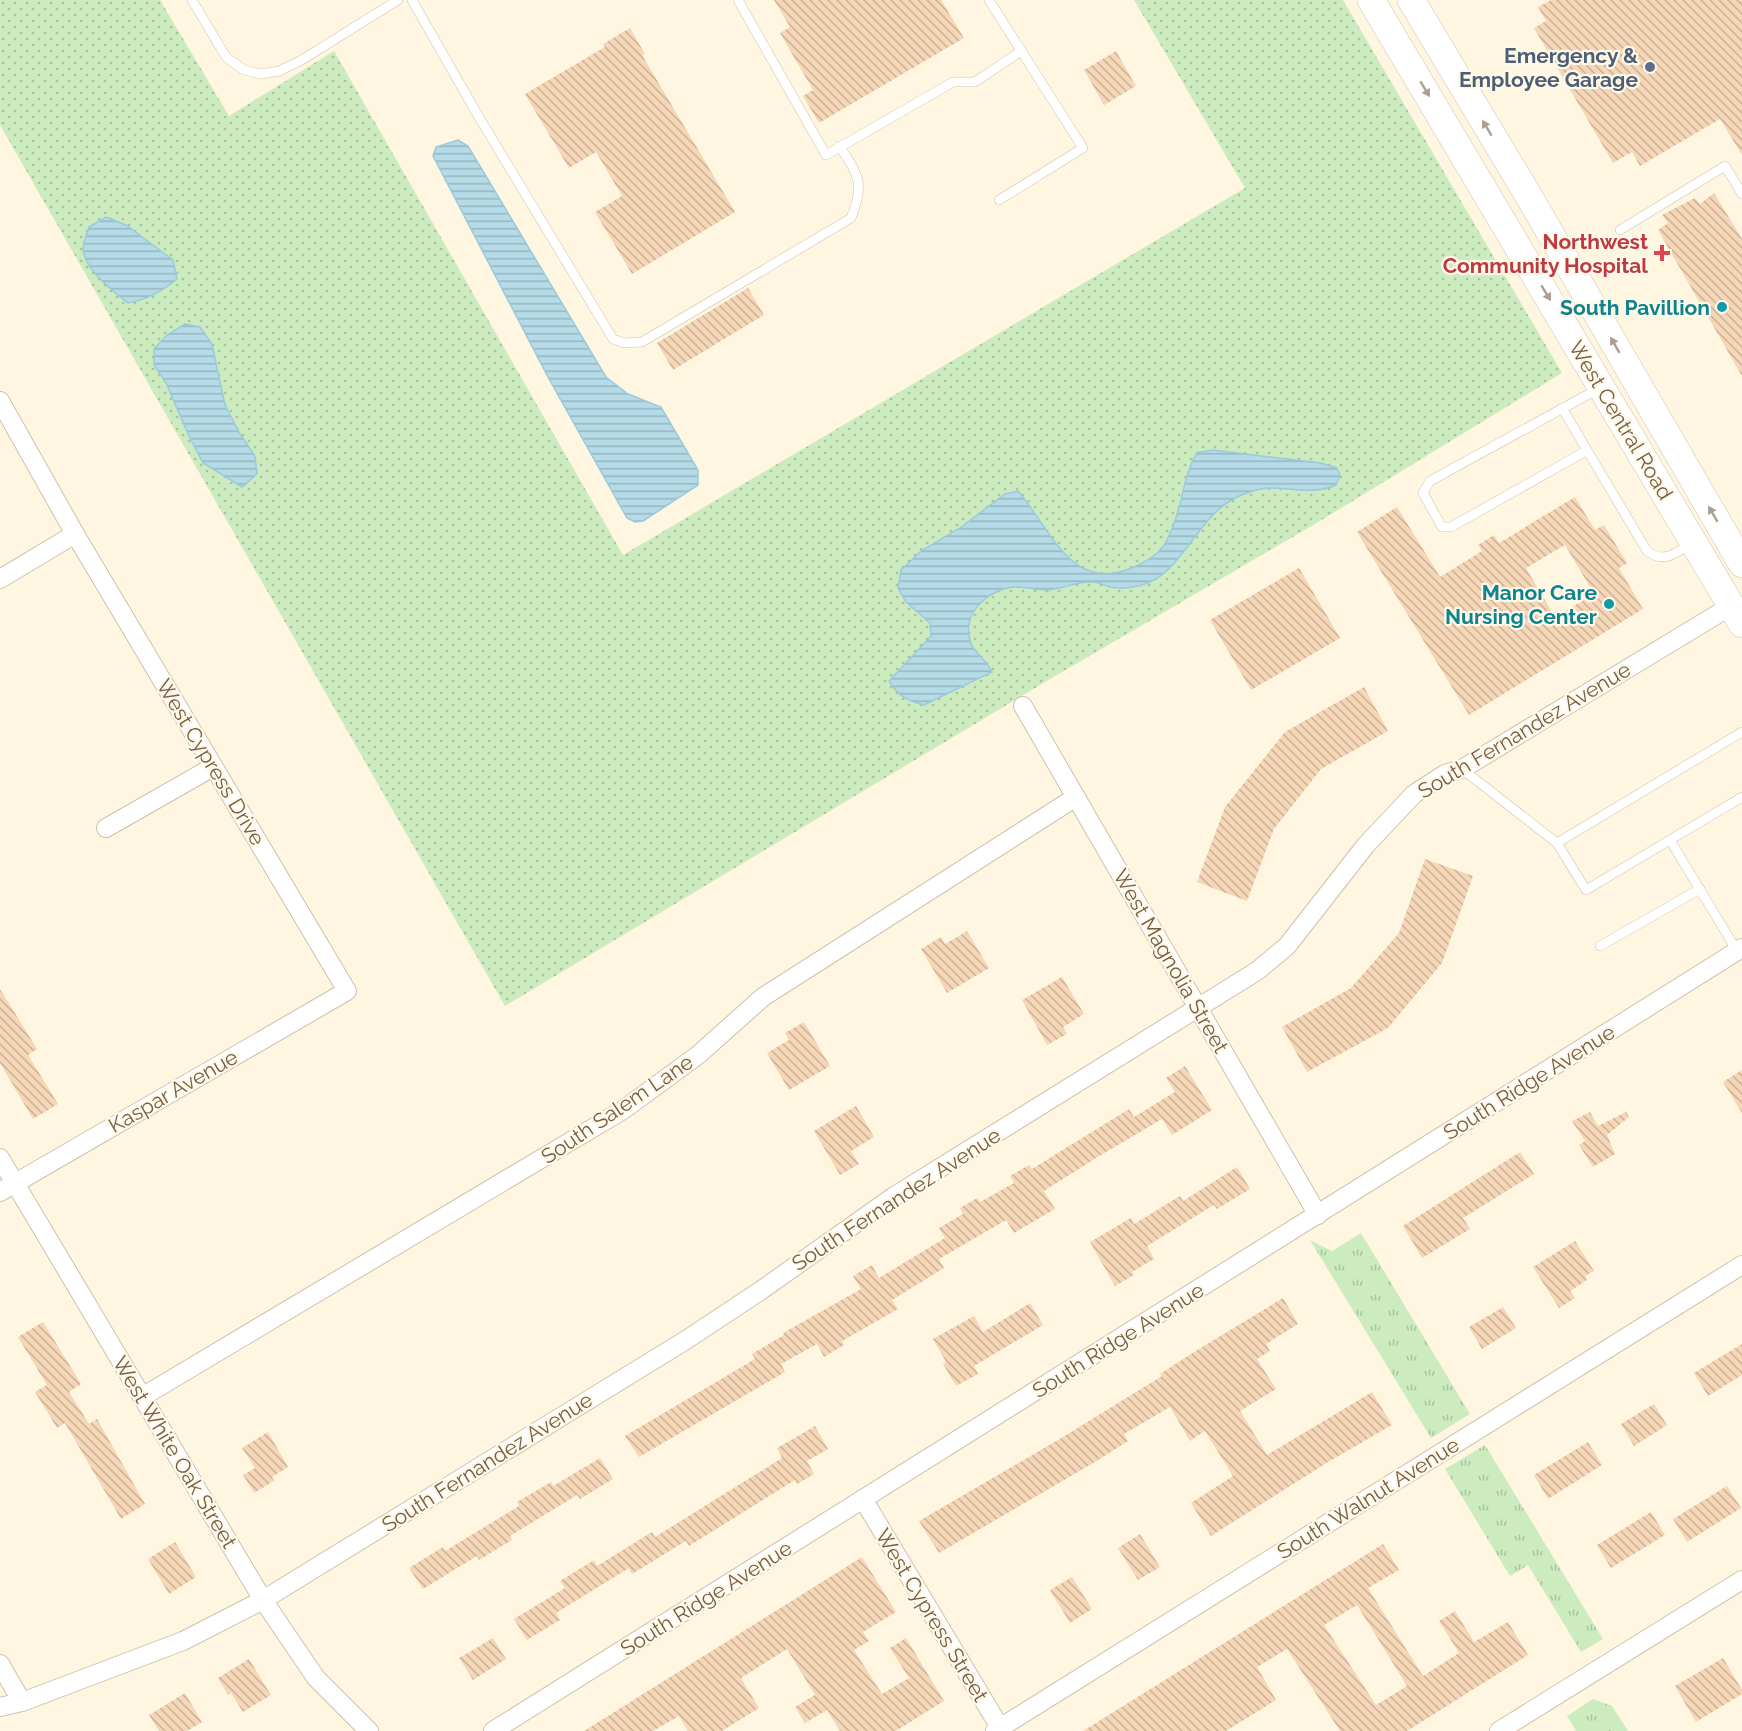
<svg xmlns="http://www.w3.org/2000/svg" width="1742" height="1731" font-family="Raleway,sans-serif">
<defs>
<pattern id="grass-dots" width="8" height="8" patternUnits="userSpaceOnUse" patternTransform="scale(1.5)"><rect width="8" height="8" fill="#ccecbf"/><path d="M2 2h.1M6 6h.1" fill="none" stroke="#aac29d" stroke-width="1.8" stroke-linecap="round"/></pattern>
<pattern id="park-tufts" width="24" height="20" patternUnits="userSpaceOnUse" patternTransform="scale(1.5)"><rect width="24" height="20" fill="#ccecbf"/><path d="M3 7l-1-3M5 7V3M7 7l1-3M15 17l-1-3M17 17v-4M19 17l1-3" fill="none" stroke="#aac29d"/></pattern>
<pattern id="water-rules" width="6" height="5" patternUnits="userSpaceOnUse" patternTransform="scale(1.5)"><rect width="6" height="5" fill="#b5dbe8"/><path d="M0 2.5h6" fill="none" stroke="#98b5be"/></pattern>
<pattern id="building-back-hatch" width="6" height="6" patternUnits="userSpaceOnUse" patternTransform="scale(1.5)"><rect width="6" height="6" fill="#f5d6b7"/><path d="M-1 5l2 2M0 0l6 6M5-1l2 2" fill="none" stroke="#cbb197"/></pattern>
</defs>
<rect width="100%" height="100%" fill="#fef6e1"/>
<!-- grass -->
<polygon fill="url(#grass-dots)" points="0,0 160,0 229,116 334,51 623,555 1245,188 1134,0 1343,0 1562,373 1320,521 1045,682 505,1006 0,125"/>
<!-- park -->
<g fill="url(#park-tufts)">
<polygon points="1361,1233 1470,1414 1431,1438 1310,1240 1332,1251"/>
<polygon points="1485,1445 1603,1639 1581,1652 1528,1565 1510,1576 1445,1469"/>
<polygon points="1593,1699 1612,1706 1628,1731 1576,1731 1567,1716"/>
</g>
<!-- water -->
<g fill="url(#water-rules)" stroke="#9acadb" stroke-width="1.5">
<polygon points="458,140 468,146 606,377 628,394 661,407 698,470 698,485 643,521 635,522 627,518 549,379 433,156 436,147"/>
<path d="M106,217L126,225L173,260L177,279C161,292 148,299 128,303C114,292 88,272 84,254C81,245 87,235 89,227Z"/>
<polygon points="185,324 200,327 212,344 225,405 240,434 255,456 257,474 242,487 203,463 189,436 166,383 154,365 154,349 167,335"/>
<path d="M1212,450L1321,463L1337,468L1340,475L1336,485C1317,494 1295,489 1273,488C1261,487 1241,494 1230,501C1196,521 1180,575 1142,585C1131,588 1120,589 1110,587C1104,585 1098,582 1092,582C1077,581 1063,589 1047,590C1037,590 1026,587 1015,587C988,589 960,614 971,643C975,654 987,660 992,672L924,705C908,701 898,696 889,681L931,636L930,623L906,602L898,588L901,570L921,551L960,528L1005,494L1018,491C1051,529 1070,593 1132,568C1145,562 1161,554 1167,540C1171,531 1175,523 1177,514C1184,493 1185,472 1197,453Z"/>
</g>
<!-- building -->
<g fill="url(#building-back-hatch)" fill-rule="evenodd">
<polygon points="774,0 941,0 964,38 819,123 803,96 813,90 780,33 790,27"/>
<polygon points="1551,0 1742,0 1742,155 1720,119 1640,166 1632,152 1613,163 1534,28 1546,21 1538,7"/>
<polygon points="630,28 645,54 642,55 735,212 632,274 595,212 622,196 596,152 569,168 525,94 605,47 603,44"/>
<polygon points="1116,51 1136,86 1104,105 1084,70"/>
<polygon points="1714,193 1742,239 1742,376 1658,230 1668,223 1662,215 1695,198 1700,204"/>
<polygon points="748,288 764,315 673,370 657,343"/>
<path d="M1575,497L1595,530L1604,525L1627,563L1619,568L1643,609L1469,715L1357,532L1397,507L1440,577L1482,551L1478,545L1494,535L1499,543ZM1565,545L1594,594L1555,617L1526,568Z"/>
<polygon points="1299,568 1340,638 1251,690 1210,620"/>
<polygon points="1364,687 1388,731 1321,769 1274,829 1247,901 1197,882 1225,807 1285,732"/>
<polygon points="1425,859 1473,876 1442,963 1388,1028 1307,1072 1282,1027 1351,988 1399,933"/>
<polygon points="967,931 989,968 947,993 921,949 941,937 945,944"/>
<polygon points="1062,977 1084,1014 1063,1027 1067,1034 1047,1045 1022,1000"/>
<polygon points="0,989 37,1049 28,1055 58,1104 33,1119 0,1063"/>
<polygon points="804,1022 830,1066 789,1090 767,1053 789,1040 785,1033"/>
<polygon points="1185,1066 1212,1110 1172,1135 1162,1119 1096,1158 1044,1191 1055,1209 1014,1233 1006,1220 939,1259 944,1268 892,1300 898,1309 842,1341 844,1345 824,1357 817,1344 781,1364 785,1372 639,1457 625,1436 755,1359 752,1354 784,1335 783,1333 861,1289 853,1276 872,1265 879,1278 945,1238 939,1228 963,1214 960,1208 977,1198 980,1202 1014,1183 1010,1176 1029,1165 1032,1169 1129,1109 1134,1117 1175,1092 1166,1078"/>
<polygon points="1742,1070 1742,1113 1723,1082"/>
<polygon points="856,1106 874,1137 851,1151 859,1164 840,1175 814,1131"/>
<polygon points="1590,1112 1598,1126 1626,1112 1629,1117 1607,1135 1615,1154 1593,1167 1579,1145 1585,1141 1572,1121"/>
<polygon points="1520,1152 1534,1174 1463,1218 1470,1229 1422,1258 1403,1226"/>
<polygon points="1237,1167 1250,1189 1217,1209 1214,1205 1147,1246 1154,1259 1132,1272 1134,1275 1115,1286 1090,1242 1131,1218 1134,1224 1180,1196 1183,1201"/>
<polygon points="1575,1241 1594,1271 1585,1276 1587,1280 1570,1291 1575,1298 1559,1308 1533,1267"/>
<polygon points="1283,1298 1298,1324 1266,1344 1270,1351 1257,1359 1276,1389 1240,1411 1267,1455 1372,1392 1392,1425 1328,1462 1211,1536 1191,1503 1233,1476 1205,1431 1190,1441 1170,1407 1124,1434 1128,1441 1095,1462 939,1553 919,1521 1058,1440 1162,1376 1160,1374 1194,1352"/>
<polygon points="1030,1303 1043,1325 974,1366 978,1374 956,1386 943,1364 946,1362 933,1339 974,1316 983,1332"/>
<polygon points="1503,1307 1516,1328 1482,1349 1469,1327"/>
<polygon points="43,1322 81,1384 69,1392 89,1424 97,1419 145,1504 121,1519 65,1423 57,1428 35,1392 47,1385 18,1337"/>
<polygon points="1742,1344 1742,1375 1708,1396 1694,1373"/>
<polygon points="1654,1404 1667,1425 1634,1446 1621,1424"/>
<polygon points="815,1426 828,1449 807,1461 814,1474 797,1484 795,1480 689,1546 686,1541 632,1574 629,1568 556,1613 560,1620 527,1640 514,1619 565,1588 560,1581 594,1560 597,1566 652,1532 655,1537 782,1458 777,1448"/>
<polygon points="268,1432 288,1467 272,1477 274,1481 254,1493 243,1475 255,1468 242,1448"/>
<polygon points="1588,1442 1602,1465 1548,1499 1534,1475"/>
<polygon points="600,1458 613,1479 580,1499 577,1495 510,1536 512,1540 479,1560 477,1556 423,1589 409,1568 443,1547 445,1551 519,1506 517,1502 551,1482 553,1486"/>
<polygon points="1727,1486 1741,1508 1687,1542 1673,1519"/>
<polygon points="1651,1512 1665,1535 1611,1568 1597,1545"/>
<polygon points="1140,1534 1160,1567 1138,1580 1118,1548"/>
<polygon points="175,1542 196,1577 169,1594 148,1559"/>
<path d="M1383,1544L1399,1570L1368,1588L1423,1676L1459,1653L1439,1621L1455,1611L1474,1642L1508,1622L1528,1655L1407,1731H1340L1287,1649L1257,1667L1276,1700L1226,1731H1083ZM1357,1605L1407,1686L1376,1705L1324,1625Z"/>
<polygon points="862,1557 896,1612 863,1632 869,1641 854,1650 882,1694 909,1678 890,1648 906,1638 944,1701 915,1719 896,1731 840,1731 827,1710 805,1723 795,1707 815,1695 787,1649 741,1678 759,1708 722,1731 688,1731 679,1716 653,1731 584,1731"/>
<polygon points="1072,1577 1092,1609 1070,1623 1050,1590"/>
<polygon points="493,1638 506,1659 473,1680 459,1658"/>
<polygon points="1723,1658 1742,1690 1742,1694 1696,1722 1675,1686"/>
<polygon points="249,1659 271,1695 243,1712 231,1693 228,1695 218,1678"/>
<polygon points="185,1693 202,1722 187,1731 159,1731 149,1715"/>
</g>
<g fill="none" stroke-linecap="round" stroke-linejoin="round">
<!-- service casing -->
<g stroke="#d1c0ab" stroke-width="10">
<g id="service">
<polyline points="192,0 226,57 244,70 261,74 279,71 300,61 398,0"/>
<path d="M412,0L480,119L613,339L624,343L642,342L851,218C865,184 859,175 839,146"/>
<polyline points="738,0 826,155 953,82 975,82 1021,51"/>
<polyline points="989,0 1083,148 999,200"/>
<polyline points="1620,230 1725,166 1742,194"/>
<path d="M1562,408L1647,551C1665,564 1675,553 1692,543"/>
<polyline points="1586,451 1451,527 1442,527 1423,493 1430,481 1598,389"/>
<polyline points="1462,769 1557,843 1742,732"/>
<polyline points="1670,840 1737,951"/>
<polyline points="1557,843 1586,890 1742,797"/>
<polyline points="1600,946 1700,889"/>
</g>
</g>
<!-- minor casing -->
<g stroke="#d1c0ab" stroke-width="20">
<g id="minor">
<polyline points="0,401 75,534 347,991 0,1192"/>
<polyline points="0,579 75,534"/>
<polyline points="1023,706 1318,1215"/>
<polyline points="106,828 213,767"/>
<polyline points="0,1158 263,1600 316,1678 369,1731"/>
<polyline points="142,1397 623,1110 698,1055 763,997 1076,797"/>
<polyline points="863,1499 1002,1731"/>
<polyline points="0,1664 22,1702"/>
<polyline points="0,1707 22,1702 183,1641 263,1600 686,1340 760,1291 893,1197 1257,971 1287,946 1366,845 1414,794 1445,774 1462,769 1731,606"/>
<polyline points="493,1731 1742,948"/>
<polyline points="995,1731 1742,1265"/>
<polyline points="1499,1731 1742,1580"/>
</g>
</g>
<!-- secondary casing -->
<g stroke="#d5c0a7" stroke-width="28">
<g id="secondary">
<polyline points="1371,0 1742,624"/>
<polyline points="1411,0 1531,200 1742,564"/>
</g>
</g>
<!-- service -->
<use href="#service" stroke="#fff" stroke-width="9"/>
<!-- minor -->
<use href="#minor" stroke="#fff" stroke-width="18"/>
<!-- secondary -->
<use href="#secondary" stroke="#fff" stroke-width="27"/>
</g>
<!-- one-way arrows -->
<defs><path id="oneway-solid" d="M-6-.8H1V-3.2L6.5 0L1 3.2V.8H-6Z" transform="scale(1.5)"/></defs>
<g fill="#ad9e91">
<use href="#oneway-solid" transform="translate(1425 89) rotate(59)"/>
<use href="#oneway-solid" transform="translate(1487 128) rotate(-121)"/>
<use href="#oneway-solid" transform="translate(1546 293) rotate(59)"/>
<use href="#oneway-solid" transform="translate(1615 345) rotate(-120)"/>
<use href="#oneway-solid" transform="translate(1713 514) rotate(-120)"/>
</g>
<!-- markers -->
<circle fill="#5c6f8a" stroke="#fff9e9" stroke-width="2" cx="1650" cy="67" r="6"/>
<path fill="#e0444e" stroke="#fff9e9" stroke-width="2" d="M1659 244h6v6h6v6h-6v6h-6v-6h-6v-6h6z"/>
<g fill="#0f9aa8" stroke="#fff9e9" stroke-width="2">
<circle cx="1722" cy="307" r="6"/>
<circle cx="1609" cy="604" r="6"/>
</g>
<g text-anchor="middle" dominant-baseline="central" stroke-width="4.5" stroke-linejoin="round" paint-order="stroke">
<!-- service labels -->
<g font-size="21" font-weight="bold" fill="#4e5e75" stroke="#fff9e9" text-anchor="end">
<text x="1638" y="55">Emergency &amp;<tspan x="1638" dy="24">Employee Garage</tspan></text>
</g>
<!-- health labels -->
<g font-size="21" font-weight="bold" fill="#be3a42" stroke="#fff9e9" text-anchor="end">
<text x="1648" y="241">Northwest<tspan x="1648" dy="24">Community Hospital</tspan></text>
</g>
<!-- culture labels -->
<g font-size="21" font-weight="bold" fill="#0d838f" stroke="#fff9e9" text-anchor="end">
<text x="1710" y="307">South Pavillion</text>
<text x="1597" y="592">Manor Care<tspan x="1597" dy="24">Nursing Center</tspan></text>
</g>
<!-- street labels -->
<g font-size="21" fill="#765d47" stroke="#fff9e9">
<text transform="translate(1621 420) rotate(59)">West Central Road</text>
<text transform="translate(1524 730) rotate(-31)">South Fernandez Avenue</text>
<text transform="translate(211 762) rotate(59)">West Cypress Drive</text>
<text transform="translate(1171 961) rotate(60)">West Magnolia Street</text>
<text transform="translate(1529 1082) rotate(-32)">South Ridge Avenue</text>
<text transform="translate(173 1091) rotate(-30)">Kaspar Avenue</text>
<text transform="translate(617 1109) rotate(-34)">South Salem Lane</text>
<text transform="translate(896 1199) rotate(-33)">South Fernandez Avenue</text>
<text transform="translate(1118 1340) rotate(-32)">South Ridge Avenue</text>
<text transform="translate(175 1452) rotate(59)">West White Oak Street</text>
<text transform="translate(487 1462) rotate(-32)">South Fernandez Avenue</text>
<text transform="translate(1368 1498) rotate(-32)">South Walnut Avenue</text>
<text transform="translate(706 1598) rotate(-32)">South Ridge Avenue</text>
<text transform="translate(932 1615) rotate(59)">West Cypress Street</text>
</g>
</g>
</svg>
